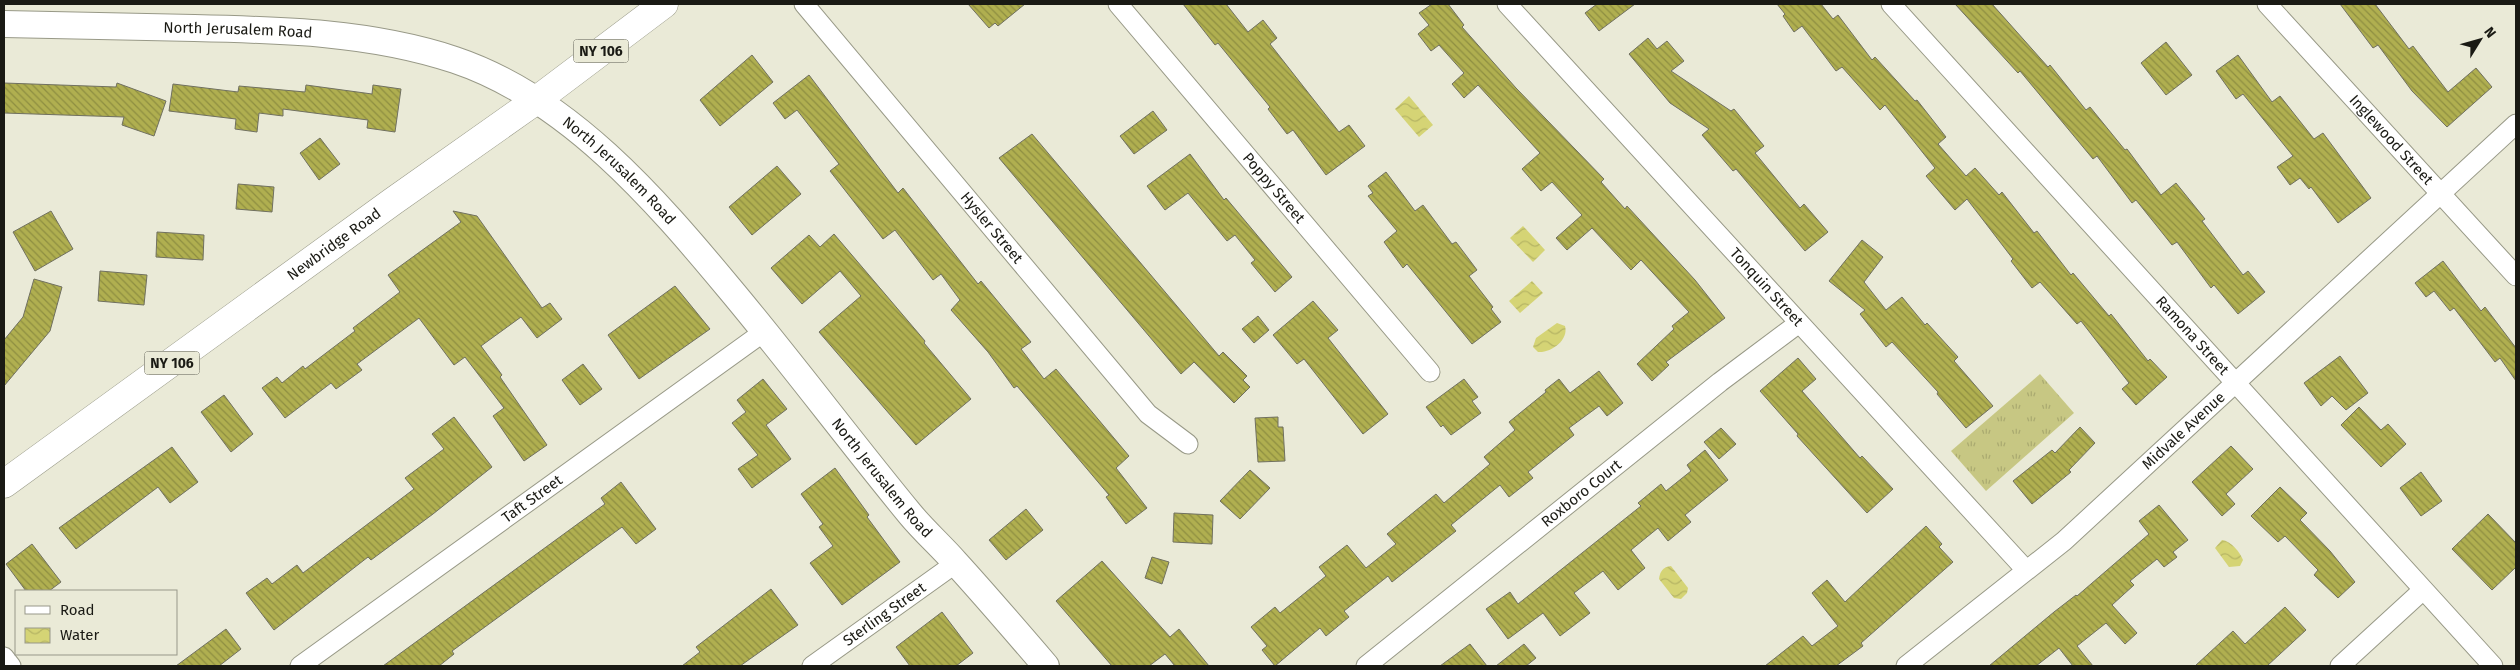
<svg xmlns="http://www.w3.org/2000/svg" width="2520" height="670" font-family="'Fira Sans',sans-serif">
<defs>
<pattern id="grass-tufts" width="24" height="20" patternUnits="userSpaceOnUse" patternTransform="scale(1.25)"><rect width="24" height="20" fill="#c7c783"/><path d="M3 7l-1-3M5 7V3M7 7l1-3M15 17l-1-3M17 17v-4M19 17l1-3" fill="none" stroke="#aaaa70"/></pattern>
<pattern id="water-waves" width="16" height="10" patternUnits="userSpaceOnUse" patternTransform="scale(1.25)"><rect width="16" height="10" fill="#d5d475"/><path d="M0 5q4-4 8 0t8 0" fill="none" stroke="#b6b564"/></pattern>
<pattern id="building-back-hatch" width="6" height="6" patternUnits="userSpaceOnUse" patternTransform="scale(1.25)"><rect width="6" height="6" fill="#b0af50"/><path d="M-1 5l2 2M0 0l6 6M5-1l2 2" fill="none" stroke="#8e8e41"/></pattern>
</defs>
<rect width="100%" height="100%" fill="#eaead7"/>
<!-- grass -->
<polygon fill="url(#grass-tufts)" points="2040,374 2074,413 1986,491 1951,451"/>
<!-- water -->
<g fill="url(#water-waves)">
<polygon points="1409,96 1433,125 1419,137 1395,109"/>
<polygon points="1523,226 1545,250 1533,262 1510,238"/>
<polygon points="1532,281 1543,293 1520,313 1509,301"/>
<path d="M1557,323L1565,326C1569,340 1551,353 1538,352L1533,347L1536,338Z"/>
<path d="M2222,540C2231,541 2240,552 2243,560L2240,566L2229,567L2215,548Z"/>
<path d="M1671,566L1688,588L1687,593L1681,599L1674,598L1659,579C1660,571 1663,567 1671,566Z"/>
</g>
<!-- building -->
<g fill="url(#building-back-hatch)" stroke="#707060">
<polygon points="968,4 1025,4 998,26 995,23 989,28"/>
<polygon points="1183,4 1226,4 1248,32 1263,20 1277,38 1270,44 1339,132 1349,125 1365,146 1326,175 1293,130 1287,134 1268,109 1270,107 1218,43 1215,45"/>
<polygon points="1432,4 1448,4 1464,25 1462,27 1516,88 1604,179 1601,182 1625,209 1627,206 1695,280 1725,318 1666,362 1669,365 1652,381 1637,364 1674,329 1672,326 1689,312 1641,260 1631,270 1592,228 1567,250 1556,238 1582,215 1552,182 1541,191 1522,169 1540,153 1478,85 1464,98 1452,84 1464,73 1439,45 1431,51 1418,34 1429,25 1419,13"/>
<polygon points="1597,4 1635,4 1599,31 1585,13"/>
<polygon points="1777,4 1821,4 1833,19 1838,15 1872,60 1875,57 1915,101 1917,100 1946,137 1938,144 1966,176 1975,168 1999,195 2002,192 2034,233 2037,231 2071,275 2073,273 2109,316 2111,314 2148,361 2150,359 2167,377 2136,405 2122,389 2129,383 2081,321 2077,324 2040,282 2032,288 2011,261 2013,259 1967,199 1955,210 1926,176 1935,168 1885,105 1880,110 1842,67 1836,71 1802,26 1794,32 1783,16 1785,14"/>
<polygon points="1955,4 1992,4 2048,67 2050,65 2086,110 2090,107 2125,150 2127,149 2161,195 2176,183 2205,219 2202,221 2243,275 2248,271 2265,292 2238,314 2214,285 2211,288 2177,242 2172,245 2136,200 2132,203 2097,156 2093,159 2020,71 2018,73"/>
<polygon points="2340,4 2375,4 2409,49 2413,46 2448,92 2476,68 2492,87 2447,127 2412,91 2378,45 2373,48"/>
<polygon points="1648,38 1657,49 1667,41 1684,61 1671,71 1731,111 1734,109 1764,146 1755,153 1800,208 1804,204 1828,232 1805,251 1736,169 1733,171 1702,135 1709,129 1670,103 1629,54"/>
<polygon points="2166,42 2192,75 2166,95 2141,63"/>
<polygon points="752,55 773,82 720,126 700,100"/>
<polygon points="2238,55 2272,102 2280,96 2314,139 2323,133 2371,198 2338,223 2311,187 2309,189 2300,178 2290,185 2277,167 2293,156 2243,94 2236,99 2216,71"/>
<polygon points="809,75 898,193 903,188 978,284 981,281 1023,332 1031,342 1021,349 1044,379 1056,369 1129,456 1116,468 1147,508 1126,524 1106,497 1109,495 1017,386 1014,388 988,352 951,310 960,300 941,274 933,280 895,230 883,239 830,171 839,164 797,110 785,119 773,103"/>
<polygon points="4,83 116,87 117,83 166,101 154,136 122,125 124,117 4,113"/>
<polygon points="173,84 238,92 239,86 305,92 306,85 372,94 373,85 401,89 395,132 367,128 368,120 283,109 283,116 259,113 257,132 235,129 236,119 169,111"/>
<polygon points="1153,111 1167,130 1134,154 1120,136"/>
<polygon points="1032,134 1219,356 1223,352 1247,376 1243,380 1250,387 1234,403 1194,362 1181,374 999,158"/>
<polygon points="320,138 340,164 319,180 300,153"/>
<polygon points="1190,154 1224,200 1226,198 1292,277 1275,292 1251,263 1255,260 1235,235 1227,241 1188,193 1165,210 1147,186"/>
<polygon points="777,166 801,194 752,235 729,207"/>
<polygon points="1386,172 1415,211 1423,205 1452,244 1456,242 1477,270 1469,276 1493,307 1491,309 1501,322 1472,344 1407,264 1403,268 1384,242 1397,231 1368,196 1373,193 1368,186"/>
<polygon points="238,184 274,187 272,212 236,209"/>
<polygon points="51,211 73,249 35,271 13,232"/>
<polygon points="453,211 477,216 542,308 550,303 562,319 537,338 521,317 481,346 502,375 500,377 547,445 524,461 493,416 504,408 465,357 454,365 419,318 357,364 362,370 336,389 331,383 285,418 262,388 277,377 282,383 303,366 305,369 355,331 353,328 400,292 388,275 461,222"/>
<polygon points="157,232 204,235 203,260 156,257"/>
<polygon points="834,234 925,341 924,343 971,399 916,445 819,332 861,296 840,271 802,304 771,268 809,235 820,247"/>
<polygon points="1862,240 1883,257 1864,282 1886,310 1902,297 1925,325 1927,323 1958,357 1954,361 1993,406 1966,428 1937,394 1938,392 1892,342 1886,347 1860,314 1865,310 1829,281"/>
<polygon points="2443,261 2481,311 2485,307 2516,348 2516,381 2500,358 2495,362 2454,308 2450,311 2434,291 2426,297 2415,283"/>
<polygon points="100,271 147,275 144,305 98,301"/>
<polygon points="34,279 62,287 50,331 4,386 4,340 23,317"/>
<polygon points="675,286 710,329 639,379 608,335"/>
<polygon points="1313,301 1338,330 1328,338 1388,414 1363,434 1304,359 1297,364 1273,335"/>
<polygon points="1258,316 1269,330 1254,343 1242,329"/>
<polygon points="2340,356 2368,393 2346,410 2332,396 2321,406 2304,383"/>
<polygon points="1798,358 1816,379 1802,391 1860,458 1862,456 1893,489 1867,513 1797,436 1798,434 1760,391"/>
<polygon points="583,364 602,389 580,405 562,380"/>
<polygon points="1599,371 1623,403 1607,416 1599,406 1569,428 1574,435 1528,472 1533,478 1509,497 1500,485 1451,525 1456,531 1392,582 1388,576 1344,611 1349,617 1326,636 1320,628 1275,666 1262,650 1267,646 1251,627 1275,607 1280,613 1326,576 1319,567 1347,545 1366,568 1396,544 1387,534 1436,494 1444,503 1490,464 1484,457 1515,430 1509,422 1546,392 1545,390 1559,379 1570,393"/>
<polygon points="763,379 787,409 766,425 791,459 752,488 738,469 758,455 732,423 746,412 737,400"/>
<polygon points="1464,379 1478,397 1472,401 1481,413 1451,435 1443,425 1441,427 1426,407"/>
<polygon points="224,395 253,434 231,452 201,412"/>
<polygon points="2359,407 2381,430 2388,424 2406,444 2381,467 2341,425"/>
<polygon points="454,417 492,467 433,514 371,560 368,557 274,630 246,593 267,578 272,584 297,565 303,573 414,489 405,478 444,449 432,434"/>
<polygon points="1278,417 1278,427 1283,427 1285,461 1258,462 1255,418"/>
<polygon points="2080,427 2095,443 2069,470 2071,472 2032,504 2013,481 2052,450 2055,453"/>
<polygon points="1721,428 1736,444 1719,459 1704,442"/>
<polygon points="2231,446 2253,469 2226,494 2235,504 2222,516 2192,482"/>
<polygon points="172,447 198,482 170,503 158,487 76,549 59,528"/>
<polygon points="1705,450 1728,480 1685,515 1691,522 1668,541 1658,528 1631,550 1645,568 1618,590 1603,571 1574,593 1590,613 1560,636 1543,613 1508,639 1486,609 1510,592 1518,604 1641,506 1638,503 1661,484 1666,491 1691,471 1687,465"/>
<polygon points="835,468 869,515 867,517 900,562 842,605 810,563 833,546 819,527 823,524 801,494"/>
<polygon points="1250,470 1270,488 1240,519 1220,501"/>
<polygon points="2421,472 2442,501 2421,516 2400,488"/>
<polygon points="621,482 656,529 636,544 622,527 452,651 454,654 439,666 383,666 605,504 601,498"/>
<polygon points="2280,487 2307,513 2300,520 2330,551 2355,582 2338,598 2314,575 2318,570 2285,536 2278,542 2251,516"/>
<polygon points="2159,505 2188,540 2173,552 2177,557 2164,567 2157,559 2130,581 2134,585 2112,605 2137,633 2125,644 2106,623 2077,646 2093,666 2073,666 2059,648 2036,666 1989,666 2054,612 2076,595 2077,596 2149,534 2139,521"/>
<polygon points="1026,509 1043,530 1006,560 989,540"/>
<polygon points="1174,513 1213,515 1212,544 1173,542"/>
<polygon points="2488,514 2516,543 2516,567 2492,590 2452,549"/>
<polygon points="1926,526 1942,544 1939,547 1953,562 1861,643 1863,646 1836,666 1765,666 1803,636 1812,646 1838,626 1812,593 1827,580 1845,602"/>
<polygon points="32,544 61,582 49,591 26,591 6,564"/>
<polygon points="1152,557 1169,562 1162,584 1145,578"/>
<polygon points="1102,561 1170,637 1179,629 1209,666 1175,666 1165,654 1149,666 1112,666 1056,601"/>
<polygon points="771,589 798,625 740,666 682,666 700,652 696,647"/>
<polygon points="2285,607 2306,630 2267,666 2195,666 2233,631 2245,644"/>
<polygon points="942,612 973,653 956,666 910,666 896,647"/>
<polygon points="226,629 241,649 219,666 176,666"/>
<polygon points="1470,644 1487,666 1440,666"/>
<polygon points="1524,644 1536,658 1526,666 1496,666"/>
</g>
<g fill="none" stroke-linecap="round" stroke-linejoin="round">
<!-- minor casing -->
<g stroke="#989987" stroke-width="21">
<g id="minor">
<path id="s1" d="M804,4L1148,414L1188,444"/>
<path id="s2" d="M1118,4L1430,372"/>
<path id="s3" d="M1507,4L2026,570"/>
<path id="s4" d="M1891,4L2493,666"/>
<path id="s5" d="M2267,4L2516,276"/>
<polyline points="4,657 11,666"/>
<path id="s6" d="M300,666L765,331"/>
<path id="s7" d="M812,666L956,563"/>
<path id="s8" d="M1366,666L1720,382L1799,323"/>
<path id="s9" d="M1906,666L2064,541L2516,124"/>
<polyline points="2340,666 2423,590"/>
</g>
</g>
<!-- secondary casing -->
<g stroke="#989987" stroke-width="28">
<g id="secondary">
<path id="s10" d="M4,24C67,25 131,27 194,28C282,30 371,32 455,60C568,98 655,199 729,288C791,362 849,440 910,514C924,531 941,546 955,562C986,596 1016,631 1046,666"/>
</g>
</g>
<!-- primary casing -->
<g stroke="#989987" stroke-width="29">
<g id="primary">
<path id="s11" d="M4,484L392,202L538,99L664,4"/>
</g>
</g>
<!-- minor -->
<use href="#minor" stroke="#fff" stroke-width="19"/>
<!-- secondary -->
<use href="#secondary" stroke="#fff" stroke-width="26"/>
<!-- primary -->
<use href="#primary" stroke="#fff" stroke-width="28"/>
</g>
<g text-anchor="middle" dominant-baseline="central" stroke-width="5" stroke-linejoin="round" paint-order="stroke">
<!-- shield labels -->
<g fill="#eaead7" stroke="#58584e" stroke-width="1">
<rect x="573.5" y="39.5" width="55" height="23" rx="4"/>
<rect x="144.5" y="351.5" width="55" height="23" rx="4"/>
</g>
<g font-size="14" font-weight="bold" fill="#1a1a14">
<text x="601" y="51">NY 106</text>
<text x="172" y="363">NY 106</text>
</g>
<!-- street labels -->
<g font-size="15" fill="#1a1a14" stroke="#eaead7">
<text stroke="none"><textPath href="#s10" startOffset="234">North Jerusalem Road</textPath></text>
<text stroke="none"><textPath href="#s5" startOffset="184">Inglewood Street</textPath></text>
<text stroke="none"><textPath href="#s10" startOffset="654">North Jerusalem Road</textPath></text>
<text stroke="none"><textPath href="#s2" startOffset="241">Poppy Street</textPath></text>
<text stroke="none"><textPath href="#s1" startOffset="292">Hysler Street</textPath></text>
<text stroke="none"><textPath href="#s11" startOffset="408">Newbridge Road</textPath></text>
<text stroke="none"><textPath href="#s3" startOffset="384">Tonquin Street</textPath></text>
<text stroke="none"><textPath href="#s4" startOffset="448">Ramona Street</textPath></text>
<text stroke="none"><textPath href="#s9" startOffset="364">Midvale Avenue</textPath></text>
<text stroke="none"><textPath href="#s10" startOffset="1059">North Jerusalem Road</textPath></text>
<text stroke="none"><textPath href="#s8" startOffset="276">Roxboro Court</textPath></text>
<text stroke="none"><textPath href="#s6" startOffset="286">Taft Street</textPath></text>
<text stroke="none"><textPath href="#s7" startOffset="89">Sterling Street</textPath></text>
</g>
</g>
<!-- border -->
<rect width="2520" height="670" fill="none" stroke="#1a1a14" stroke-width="10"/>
<!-- legend -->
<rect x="15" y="590" width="162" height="65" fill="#eaead7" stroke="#979789"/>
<rect x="25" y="606" width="25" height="8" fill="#ffffff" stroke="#979789"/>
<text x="60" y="615" font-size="15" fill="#1a1a14">Road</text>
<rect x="25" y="628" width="25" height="15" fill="url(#water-waves)" stroke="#979789"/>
<text x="60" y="640" font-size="15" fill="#1a1a14">Water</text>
<!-- north arrow -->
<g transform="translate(2480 40) rotate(53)" stroke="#eaead7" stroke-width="4" paint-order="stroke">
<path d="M0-4L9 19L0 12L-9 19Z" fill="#1a1a14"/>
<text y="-8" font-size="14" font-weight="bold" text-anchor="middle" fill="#1a1a14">N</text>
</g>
</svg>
